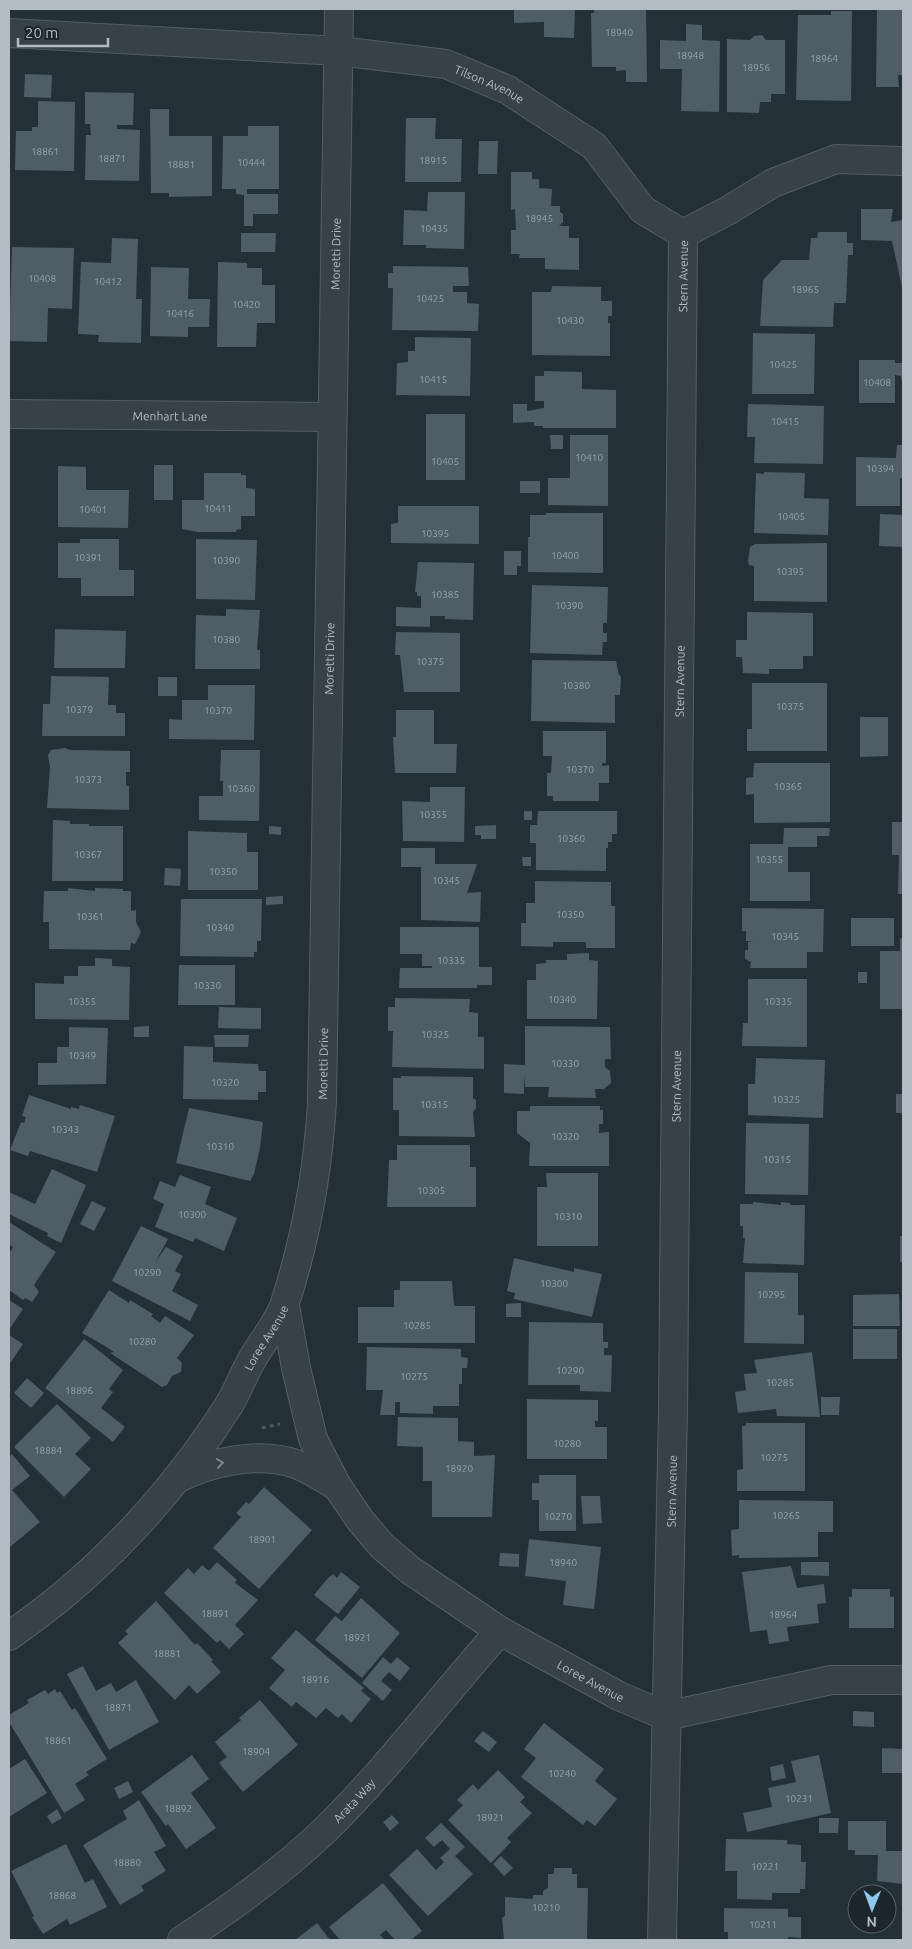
<svg xmlns="http://www.w3.org/2000/svg" width="912" height="1949" font-family="Ubuntu,sans-serif">
<rect width="100%" height="100%" fill="#233037"/>
<!-- building -->
<g fill="#4e5d66">
<polygon points="514,9 575,9 574,38 544,37 544,22 514,23"/>
<polygon points="594,9 646,9 647,82 626,82 626,70 616,71 616,67 592,67 591,13 594,13"/>
<polygon points="877,9 903,9 903,75 898,75 899,87 876,87"/>
<polygon points="831,11 852,11 851,101 796,100 798,15 831,15"/>
<polygon points="686,24 702,25 702,40 720,41 719,112 681,111 682,69 660,69 660,40 686,41"/>
<polygon points="762,35 766,40 785,40 785,94 771,94 771,102 760,102 759,113 727,112 727,39 750,40 754,36"/>
<polygon points="25,74 52,75 51,98 24,97"/>
<polygon points="85,92 134,93 133,125 117,125 117,129 140,130 139,181 85,180 86,135 91,135 90,124 85,124"/>
<polygon points="38,101 75,102 74,171 15,170 16,131 32,131 32,127 38,127"/>
<polygon points="150,109 169,109 169,136 212,136 212,196 169,197 169,193 151,193"/>
<polygon points="406,118 436,118 435,139 462,139 461,182 405,182"/>
<polygon points="248,126 279,126 279,189 247,189 247,194 278,194 278,214 253,214 253,226 244,226 244,195 236,194 236,189 222,189 223,136 248,136"/>
<polygon points="479,141 498,141 497,174 478,174"/>
<polygon points="511,172 532,172 532,179 539,179 539,188 552,189 551,206 560,206 560,212 563,214 563,222 559,226 569,226 569,238 579,238 579,270 545,269 545,258 519,258 520,254 511,254 511,230 516,230 515,209 511,210"/>
<polygon points="428,192 465,192 464,249 426,248 426,245 403,245 404,210 427,211"/>
<polygon points="861,209 893,209 891,222 903,220 903,292 892,241 861,240"/>
<polygon points="818,232 847,232 847,243 853,243 853,255 848,255 846,303 834,303 833,327 760,326 763,280 782,260 809,260 811,238 817,238"/>
<polygon points="241,233 276,233 275,252 241,252"/>
<polygon points="112,238 138,239 136,299 142,299 141,343 98,342 99,335 78,334 81,262 111,263"/>
<polygon points="12,247 74,248 72,309 48,308 47,342 9,341"/>
<polygon points="218,262 247,263 247,268 262,268 262,285 275,285 275,323 257,323 256,347 217,347"/>
<polygon points="393,266 468,267 469,286 453,286 453,292 467,292 467,303 479,304 478,331 392,330 393,288 388,288 388,273 393,273"/>
<polygon points="151,267 189,268 188,299 210,299 209,327 188,327 188,337 150,336"/>
<polygon points="552,286 601,287 601,301 612,301 612,316 608,316 608,323 610,323 610,356 532,355 532,292 551,292"/>
<polygon points="753,333 815,334 814,394 752,394"/>
<polygon points="415,337 471,338 470,396 396,395 397,363 408,362 408,351 415,351"/>
<polygon points="859,360 895,360 895,363 903,363 903,386 901,376 895,375 895,403 859,403"/>
<polygon points="544,371 582,372 582,389 616,390 616,428 543,428 543,426 534,426 534,422 513,423 513,404 527,404 527,411 544,408 544,401 535,401 535,376 544,376"/>
<polygon points="748,404 824,406 823,464 754,463 755,437 747,437"/>
<rect x="426" y="414" width="39" height="66"/>
<polygon points="550,435 563,435 563,449 551,449"/>
<polygon points="570,435 608,435 608,506 548,505 548,478 570,478"/>
<polygon points="897,445 903,445 903,478 900,478 900,506 856,506 856,457 896,458"/>
<rect x="154" y="465" width="19" height="35"/>
<polygon points="58,466 86,467 86,490 129,490 128,528 58,527"/>
<polygon points="764,472 805,473 804,498 829,499 828,535 754,533 756,473 764,474"/>
<polygon points="204,473 241,473 241,475 246,475 246,488 255,489 255,516 241,516 241,529 236,530 236,532 198,532 182,529 182,500 204,500"/>
<rect x="520" y="481" width="20" height="12"/>
<polygon points="398,506 479,506 479,544 391,543 391,524 398,523"/>
<polygon points="546,513 603,513 603,573 528,572 528,537 530,537 530,515 546,515"/>
<polygon points="880,514 903,515 903,547 879,546"/>
<polygon points="80,539 119,539 119,570 134,570 134,596 81,596 81,578 58,578 58,543 80,543"/>
<polygon points="196,539 257,540 255,600 196,599"/>
<polygon points="827,543 827,602 754,601 754,566 749,565 748,561 750,547 755,544"/>
<polygon points="504,551 521,551 521,566 517,566 517,575 504,575"/>
<polygon points="418,562 474,563 473,620 445,619 445,616 430,616 430,627 396,626 396,607 421,608 421,596 417,596 417,592 415,592"/>
<polygon points="532,585 608,587 607,623 603,623 603,633 607,633 607,642 603,642 602,655 530,653"/>
<polygon points="226,609 260,610 257,650 260,650 260,669 195,669 196,615 226,616"/>
<polygon points="747,612 813,613 813,656 803,656 803,669 769,669 769,674 743,673 742,657 736,657 736,640 747,640"/>
<polygon points="55,629 126,631 125,668 54,668"/>
<polygon points="396,632 460,633 460,692 404,692 400,655 395,655"/>
<polygon points="532,660 616,661 619,675 621,676 620,695 615,695 615,723 531,721"/>
<polygon points="51,676 109,677 108,705 116,705 116,713 125,713 125,736 42,736 43,704 50,704"/>
<rect x="158" y="677" width="19" height="19"/>
<polygon points="752,683 827,683 827,751 747,751 747,729 752,729"/>
<polygon points="208,685 255,685 254,740 169,739 169,719 182,720 182,700 208,700"/>
<polygon points="396,710 434,710 434,744 457,744 456,773 395,773 393,737 396,737"/>
<polygon points="860,717 888,717 888,756 860,757"/>
<polygon points="543,731 606,731 606,763 602,763 602,766 609,765 609,783 599,783 599,801 553,801 553,796 547,796 547,773 551,773 552,756 543,756"/>
<polygon points="65,748 70,750 130,751 130,772 126,772 126,786 129,786 129,810 47,808 50,767 48,755 51,750"/>
<polygon points="221,750 260,750 259,821 199,820 199,796 223,796 223,781 220,781"/>
<polygon points="754,763 830,763 830,822 754,823 754,794 746,795 746,778 753,777"/>
<polygon points="430,787 465,787 464,842 403,841 402,801 430,802"/>
<rect x="524" y="811" width="8" height="9"/>
<polygon points="538,811 617,811 617,834 612,834 612,842 608,842 608,848 606,848 606,871 536,870 536,843 530,843 530,825 537,825"/>
<polygon points="53,820 70,821 70,824 89,824 89,826 123,826 123,881 52,881"/>
<polygon points="892,822 903,822 903,894 898,894 899,855 892,855"/>
<polygon points="496,825 496,839 481,839 481,835 475,835 475,826"/>
<polygon points="269,826 281,827 281,835 269,834"/>
<polygon points="784,828 830,828 829,836 817,836 817,847 788,847 788,872 810,872 810,901 750,901 750,844 783,844"/>
<polygon points="188,831 247,833 247,852 258,852 258,890 188,890"/>
<polygon points="401,848 435,848 435,864 477,864 467,893 481,892 480,922 421,920 421,867 401,867"/>
<polygon points="522,857 531,857 531,866 523,866"/>
<polygon points="165,868 181,869 180,886 164,885"/>
<polygon points="535,881 611,882 611,906 615,906 615,948 586,948 586,942 553,942 553,947 521,946 521,923 526,923 526,903 535,903"/>
<polygon points="68,888 95,891 95,888 123,889 123,891 131,891 131,911 136,910 136,922 141,932 135,944 131,943 130,950 49,949 49,922 43,922 44,891 68,891"/>
<polygon points="283,896 283,904 266,905 266,897"/>
<polygon points="181,899 262,899 261,941 257,941 257,952 254,952 254,957 180,956"/>
<polygon points="742,908 824,909 823,952 807,952 807,968 750,968 751,962 745,959 745,950 748,950 748,942 753,941 746,941 746,931 742,931"/>
<rect x="851" y="918" width="43" height="28"/>
<polygon points="400,927 479,927 479,967 492,967 492,985 477,985 477,988 399,988 400,968 432,968 432,966 422,966 422,954 400,954"/>
<polygon points="900,938 903,939 903,1009 880,1009 880,951 900,951"/>
<polygon points="589,953 589,960 598,961 597,1019 527,1019 527,980 536,980 536,964 546,963 546,960 567,960 567,954"/>
<polygon points="95,958 112,959 112,966 130,967 129,1020 35,1019 35,983 64,984 64,976 78,976 78,966 95,966"/>
<polygon points="179,965 235,965 235,1005 178,1005"/>
<rect x="858" y="972" width="9" height="11"/>
<polygon points="748,979 807,979 807,1047 742,1046 743,1023 748,1023"/>
<polygon points="395,998 470,999 469,1012 478,1013 478,1037 484,1037 484,1069 392,1067 393,1031 388,1031 388,1007 395,1007"/>
<polygon points="219,1007 261,1008 261,1029 218,1028"/>
<polygon points="149,1026 149,1037 134,1037 134,1027"/>
<polygon points="525,1026 610,1027 611,1059 605,1059 605,1067 610,1071 611,1083 604,1089 595,1089 596,1098 548,1097 549,1087 525,1087 524,1075 524,1094 504,1093 504,1064 525,1065"/>
<polygon points="69,1027 108,1028 106,1084 38,1085 38,1063 57,1063 57,1047 69,1047"/>
<polygon points="214,1035 249,1035 248,1047 215,1047"/>
<polygon points="184,1046 213,1047 213,1062 258,1064 259,1071 266,1071 266,1092 258,1092 258,1100 183,1099"/>
<polygon points="756,1058 825,1060 823,1118 748,1115 748,1084 755,1084"/>
<polygon points="401,1076 473,1077 473,1098 476,1100 476,1108 473,1112 475,1137 399,1136 399,1110 393,1110 393,1078 401,1078"/>
<rect x="896" y="1094" width="7" height="19"/>
<polygon points="29,1095 71,1109 71,1107 79,1109 80,1105 115,1116 97,1172 30,1151 28,1156 10,1150 21,1122 24,1123 26,1117 22,1116"/>
<polygon points="530,1106 600,1106 600,1110 603,1110 603,1124 599,1124 599,1133 609,1132 609,1166 529,1166 530,1143 517,1133 517,1111 530,1111"/>
<polygon points="189,1108 263,1122 260,1148 254,1174 250,1181 176,1163"/>
<polygon points="746,1123 809,1124 808,1195 745,1194"/>
<polygon points="397,1145 470,1145 470,1167 476,1167 476,1207 387,1207 389,1160 397,1160"/>
<polygon points="52,1169 86,1185 61,1243 47,1236 48,1233 9,1214 9,1192 35,1204"/>
<polygon points="546,1173 598,1173 598,1246 537,1246 537,1187 547,1187"/>
<polygon points="180,1175 211,1187 205,1204 237,1218 224,1251 195,1238 193,1242 155,1227 164,1204 153,1199 160,1181 175,1187"/>
<polygon points="92,1201 106,1208 94,1231 80,1224"/>
<polygon points="753,1202 781,1205 781,1202 790,1203 790,1205 805,1205 804,1265 743,1263 745,1238 743,1238 743,1226 740,1226 740,1204 753,1204"/>
<polygon points="9,1222 56,1252 34,1285 39,1292 32,1302 25,1298 23,1300 9,1290 9,1254 13,1247 9,1244"/>
<polygon points="141,1226 168,1239 156,1261 166,1247 183,1256 175,1271 181,1274 172,1291 198,1305 190,1321 112,1281"/>
<rect x="900" y="1236" width="3" height="26"/>
<polygon points="514,1258 574,1272 574,1268 602,1274 592,1317 514,1299 515,1293 507,1291"/>
<polygon points="745,1272 798,1273 798,1315 804,1315 804,1344 744,1343"/>
<polygon points="400,1281 452,1281 454,1306 475,1306 475,1343 358,1343 358,1307 394,1307 394,1290 400,1290"/>
<polygon points="109,1290 129,1303 130,1300 153,1314 151,1316 160,1323 165,1316 194,1335 177,1358 182,1363 181,1372 172,1376 167,1385 162,1387 110,1353 114,1352 105,1346 82,1333"/>
<polygon points="899,1294 900,1326 853,1326 853,1295"/>
<polygon points="9,1300 23,1309 9,1330"/>
<polygon points="521,1303 521,1317 506,1317 506,1304"/>
<polygon points="529,1322 603,1323 603,1342 608,1342 608,1348 604,1348 604,1355 612,1355 611,1392 580,1391 580,1385 528,1385"/>
<rect x="853" y="1329" width="44" height="30"/>
<polygon points="9,1335 23,1344 9,1365"/>
<polygon points="84,1339 123,1370 109,1389 113,1392 101,1408 125,1427 113,1442 45,1388"/>
<polygon points="367,1347 461,1349 461,1357 468,1358 467,1368 462,1368 462,1384 459,1384 459,1406 433,1406 433,1414 400,1413 400,1402 395,1402 395,1415 380,1415 383,1390 366,1390"/>
<polygon points="812,1352 820,1417 777,1416 776,1409 738,1413 735,1392 746,1390 744,1374 757,1373 754,1360"/>
<polygon points="27,1378 44,1393 31,1408 14,1393"/>
<polygon points="821,1397 840,1397 839,1415 821,1415"/>
<polygon points="527,1399 598,1400 598,1421 595,1421 595,1427 607,1427 607,1459 527,1459"/>
<polygon points="57,1404 91,1438 75,1454 91,1469 64,1497 14,1447"/>
<polygon points="398,1417 458,1418 458,1441 474,1442 474,1456 495,1455 492,1517 432,1517 432,1481 423,1481 423,1447 397,1446"/>
<polygon points="746,1423 805,1423 805,1491 737,1491 737,1470 743,1469 742,1426 746,1426"/>
<polygon points="12,1454 30,1476 12,1490 40,1522 10,1547 9,1457"/>
<polygon points="539,1475 576,1475 576,1531 539,1531 539,1500 532,1500 532,1483 539,1483"/>
<polygon points="264,1487 312,1530 259,1589 213,1548 241,1517 236,1513 246,1502 249,1504"/>
<polygon points="581,1496 600,1496 602,1523 583,1524"/>
<polygon points="739,1500 833,1501 833,1532 818,1532 818,1557 739,1558 739,1555 732,1556 731,1530 739,1529"/>
<polygon points="529,1539 601,1547 594,1609 563,1605 566,1581 525,1576"/>
<polygon points="500,1553 519,1554 519,1567 499,1566"/>
<polygon points="217,1562 237,1580 235,1583 258,1600 235,1625 244,1634 229,1649 220,1640 217,1643 164,1593 188,1568 194,1574 202,1565 209,1571"/>
<polygon points="801,1562 829,1562 829,1576 801,1575"/>
<polygon points="791,1566 797,1588 824,1584 826,1603 817,1604 819,1623 787,1627 789,1641 769,1644 767,1630 750,1632 742,1572"/>
<polygon points="341,1572 360,1587 338,1614 314,1595 328,1578 333,1574 337,1578"/>
<polygon points="852,1589 890,1589 890,1597 894,1597 894,1628 849,1628 849,1597 852,1597"/>
<polygon points="361,1598 400,1633 362,1678 315,1640 335,1616 342,1621"/>
<polygon points="156,1601 195,1645 197,1643 213,1660 211,1661 221,1672 197,1694 189,1685 175,1700 118,1643 128,1634 125,1631"/>
<polygon points="296,1630 364,1688 361,1691 371,1699 351,1723 342,1714 338,1718 326,1708 316,1718 296,1702 292,1707 269,1688 285,1670 271,1658"/>
<polygon points="383,1657 391,1664 397,1657 410,1668 400,1681 389,1672 381,1681 392,1690 383,1701 362,1683"/>
<polygon points="83,1666 96,1691 111,1683 116,1692 136,1680 159,1722 109,1750 67,1674"/>
<polygon points="55,1689 57,1693 60,1691 72,1710 75,1708 107,1759 86,1772 89,1775 75,1784 85,1800 64,1813 9,1722 9,1715 29,1703 27,1700 45,1690 48,1694"/>
<polygon points="260,1700 298,1745 243,1792 219,1763 227,1757 215,1742 241,1720 239,1718"/>
<polygon points="853,1711 874,1712 874,1727 853,1726"/>
<polygon points="544,1723 604,1769 595,1781 617,1799 595,1826 587,1820 583,1825 521,1777 536,1758 524,1749"/>
<polygon points="483,1731 497,1742 489,1752 474,1741"/>
<polygon points="882,1748 903,1749 903,1773 882,1773"/>
<polygon points="192,1755 209,1779 191,1793 216,1828 186,1849 168,1824 166,1826 141,1792"/>
<polygon points="819,1755 831,1813 747,1832 743,1813 772,1807 768,1788 796,1782 791,1761"/>
<polygon points="25,1759 47,1793 9,1817 9,1769"/>
<polygon points="783,1764 786,1778 772,1781 770,1767"/>
<polygon points="498,1770 525,1797 520,1802 532,1813 507,1838 511,1842 491,1863 448,1820 463,1805 457,1800 473,1784 478,1790"/>
<polygon points="128,1781 133,1792 119,1799 114,1788"/>
<polygon points="139,1800 166,1846 154,1852 166,1871 141,1886 144,1891 120,1905 83,1845 127,1819 123,1811"/>
<polygon points="57,1809 62,1818 52,1824 47,1816"/>
<polygon points="392,1815 399,1823 390,1831 383,1822"/>
<polygon points="819,1818 839,1818 838,1833 819,1833"/>
<polygon points="848,1821 886,1821 886,1851 903,1851 903,1884 877,1881 878,1855 855,1855 855,1850 848,1850"/>
<polygon points="441,1823 465,1847 455,1856 473,1874 428,1916 389,1875 417,1849 436,1870 444,1862 440,1858 450,1849 442,1840 434,1847 425,1838"/>
<polygon points="726,1839 787,1840 787,1844 801,1845 801,1862 806,1862 805,1889 800,1889 800,1893 772,1893 772,1900 737,1899 737,1871 725,1871"/>
<polygon points="66,1844 85,1883 93,1879 107,1907 70,1925 67,1919 43,1934 32,1917 34,1916 11,1871"/>
<polygon points="501,1856 513,1868 504,1876 493,1864"/>
<polygon points="554,1868 572,1868 572,1874 577,1874 577,1888 588,1888 587,1940 504,1940 502,1918 505,1916 505,1897 533,1899 533,1895 543,1895 543,1891 548,1888 548,1874 554,1874"/>
<polygon points="383,1883 422,1931 411,1940 395,1940 386,1930 380,1935 385,1940 340,1940 329,1927"/>
<polygon points="724,1908 788,1909 788,1917 801,1917 801,1938 788,1937 788,1940 728,1940 728,1932 724,1932"/>
<polygon points="317,1923 330,1940 295,1940"/>
</g>
<g fill="none" stroke-linecap="round" stroke-linejoin="round">
<!-- minor casing -->
<g stroke="#545f65" stroke-width="30">
<g id="minor">
<path id="s1" d="M9,33L339,51L446,64L508,90L594,146L643,210L683,234L729,210L773,183L836,159L903,161"/>
<path id="s2" d="M9,414L332,417"/>
<path id="s3" d="M285,1305L296,1368L313,1439L337,1486L360,1520L382,1546L410,1570L500,1631L619,1696L666,1716L831,1680H903"/>
<path d="M176,1479C211,1462 258,1451 296,1464C310,1469 324,1479 337,1486"/>
<path id="s4" d="M9,1636C97,1576 172,1495 229,1405C238,1390 244,1373 253,1358C263,1340 279,1322 285,1303C306,1238 318,1170 322,1102L339,9"/>
<path id="s5" d="M182,1940C231,1908 280,1873 323,1832C387,1770 441,1697 500,1631"/>
<path id="s6" d="M662,1940L673,1409L683,234"/>
</g>
</g>
<!-- path -->
<polyline stroke="#495c5a" stroke-width="3" stroke-dasharray="4 4" stroke-linecap="butt" points="262,1428 280,1424"/>
<!-- minor -->
<use href="#minor" stroke="#364148" stroke-width="28"/>
</g>
<!-- one-way arrows -->
<defs><path id="oneway-chevron" d="M-2-3.5L2.5 0L-2 3.5" fill="none" stroke-width="1.6" stroke-linecap="round" stroke-linejoin="round" transform="scale(1.25)"/></defs>
<use stroke="#7a858c" href="#oneway-chevron" transform="translate(220 1463) rotate(-8)"/>
<g text-anchor="middle" dominant-baseline="central" stroke-width="4.5" stroke-linejoin="round" paint-order="stroke">
<!-- number labels -->
<g font-size="10" fill="#98a4ac">
<text x="619" y="32">18940</text>
<text x="690" y="55">18948</text>
<text x="824" y="58">18964</text>
<text x="756" y="67">18956</text>
<text x="45" y="151">18861</text>
<text x="112" y="158">18871</text>
<text x="433" y="160">18915</text>
<text x="251" y="162">10444</text>
<text x="181" y="164">18881</text>
<text x="539" y="218">18945</text>
<text x="434" y="228">10435</text>
<text x="42" y="278">10408</text>
<text x="108" y="281">10412</text>
<text x="805" y="289">18965</text>
<text x="430" y="298">10425</text>
<text x="246" y="304">10420</text>
<text x="180" y="313">10416</text>
<text x="570" y="320">10430</text>
<text x="783" y="364">10425</text>
<text x="433" y="379">10415</text>
<text x="877" y="382">10408</text>
<text x="785" y="421">10415</text>
<text x="589" y="457">10410</text>
<text x="445" y="461">10405</text>
<text x="880" y="468">10394</text>
<text x="218" y="508">10411</text>
<text x="93" y="509">10401</text>
<text x="791" y="516">10405</text>
<text x="435" y="533">10395</text>
<text x="565" y="555">10400</text>
<text x="88" y="557">10391</text>
<text x="226" y="560">10390</text>
<text x="790" y="571">10395</text>
<text x="445" y="594">10385</text>
<text x="569" y="605">10390</text>
<text x="226" y="639">10380</text>
<text x="430" y="661">10375</text>
<text x="576" y="685">10380</text>
<text x="790" y="706">10375</text>
<text x="79" y="709">10379</text>
<text x="218" y="710">10370</text>
<text x="580" y="769">10370</text>
<text x="88" y="779">10373</text>
<text x="788" y="786">10365</text>
<text x="241" y="788">10360</text>
<text x="433" y="814">10355</text>
<text x="571" y="838">10360</text>
<text x="88" y="854">10367</text>
<text x="769" y="859">10355</text>
<text x="223" y="871">10350</text>
<text x="446" y="880">10345</text>
<text x="570" y="914">10350</text>
<text x="90" y="916">10361</text>
<text x="220" y="927">10340</text>
<text x="785" y="936">10345</text>
<text x="451" y="960">10335</text>
<text x="207" y="985">10330</text>
<text x="562" y="999">10340</text>
<text x="82" y="1001">10355</text>
<text x="778" y="1001">10335</text>
<text x="435" y="1034">10325</text>
<text x="82" y="1055">10349</text>
<text x="565" y="1063">10330</text>
<text x="225" y="1082">10320</text>
<text x="786" y="1099">10325</text>
<text x="434" y="1104">10315</text>
<text x="65" y="1129">10343</text>
<text x="565" y="1136">10320</text>
<text x="220" y="1146">10310</text>
<text x="777" y="1159">10315</text>
<text x="431" y="1190">10305</text>
<text x="192" y="1214">10300</text>
<text x="568" y="1216">10310</text>
<text x="147" y="1272">10290</text>
<text x="554" y="1283">10300</text>
<text x="771" y="1294">10295</text>
<text x="417" y="1325">10285</text>
<text x="142" y="1341">10280</text>
<text x="570" y="1370">10290</text>
<text x="414" y="1376">10275</text>
<text x="780" y="1382">10285</text>
<text x="79" y="1390">18896</text>
<text x="567" y="1443">10280</text>
<text x="48" y="1450">18884</text>
<text x="774" y="1457">10275</text>
<text x="459" y="1468">18920</text>
<text x="786" y="1515">10265</text>
<text x="558" y="1516">10270</text>
<text x="262" y="1539">18901</text>
<text x="563" y="1562">18940</text>
<text x="215" y="1613">18891</text>
<text x="783" y="1614">18964</text>
<text x="357" y="1637">18921</text>
<text x="167" y="1653">18881</text>
<text x="315" y="1679">18916</text>
<text x="118" y="1707">18871</text>
<text x="58" y="1740">18861</text>
<text x="256" y="1751">18904</text>
<text x="562" y="1773">10240</text>
<text x="799" y="1798">10231</text>
<text x="178" y="1808">18892</text>
<text x="490" y="1817">18921</text>
<text x="127" y="1862">18880</text>
<text x="765" y="1866">10221</text>
<text x="62" y="1895">18868</text>
<text x="546" y="1907">10210</text>
<text x="763" y="1924">10211</text>
</g>
<!-- street labels -->
<g font-size="12" fill="#b1bcc4" stroke="#1c262c">
<text stroke="none"><textPath href="#s1" startOffset="486">Tilson Avenue</textPath></text>
<text stroke="none"><textPath href="#s4" startOffset="1491">Moretti Drive</textPath></text>
<text stroke="none"><textPath href="#s6" startOffset="1664">Stern Avenue</textPath></text>
<text stroke="none"><textPath href="#s2" startOffset="161">Menhart Lane</textPath></text>
<text stroke="none"><textPath href="#s4" startOffset="1086">Moretti Drive</textPath></text>
<text stroke="none"><textPath href="#s6" startOffset="1259">Stern Avenue</textPath></text>
<text stroke="none"><textPath href="#s4" startOffset="681">Moretti Drive</textPath></text>
<text stroke="none"><textPath href="#s6" startOffset="854">Stern Avenue</textPath></text>
<text stroke="none"><textPath href="#s4" startOffset="398">Loree Avenue</textPath></text>
<text stroke="none"><textPath href="#s6" startOffset="449">Stern Avenue</textPath></text>
<text stroke="none"><textPath href="#s3" startOffset="514">Loree Avenue</textPath></text>
<text stroke="none"><textPath href="#s5" startOffset="222">Arata Way</textPath></text>
</g>
</g>
<!-- border -->
<rect width="912" height="1949" fill="none" stroke="#b1bcc4" stroke-width="20"/>
<!-- north arrow -->
<g transform="translate(872 1909) rotate(181)"><circle r="24" fill="#1c262c" stroke="#586269"/>
<path d="M0-4L9 19L0 12L-9 19Z" fill="#8cc7ee"/>
<text y="-8" font-size="14" font-weight="bold" text-anchor="middle" fill="#b1bcc4">N</text>
</g>
<!-- scale -->
<path d="M18 38v8h90v-8" fill="none" stroke="#b1bcc4" stroke-width="2.5"/>
<text x="25" y="38" font-size="15" fill="#b1bcc4" stroke="#1c262c" stroke-width="4" paint-order="stroke">20 m</text>
</svg>
